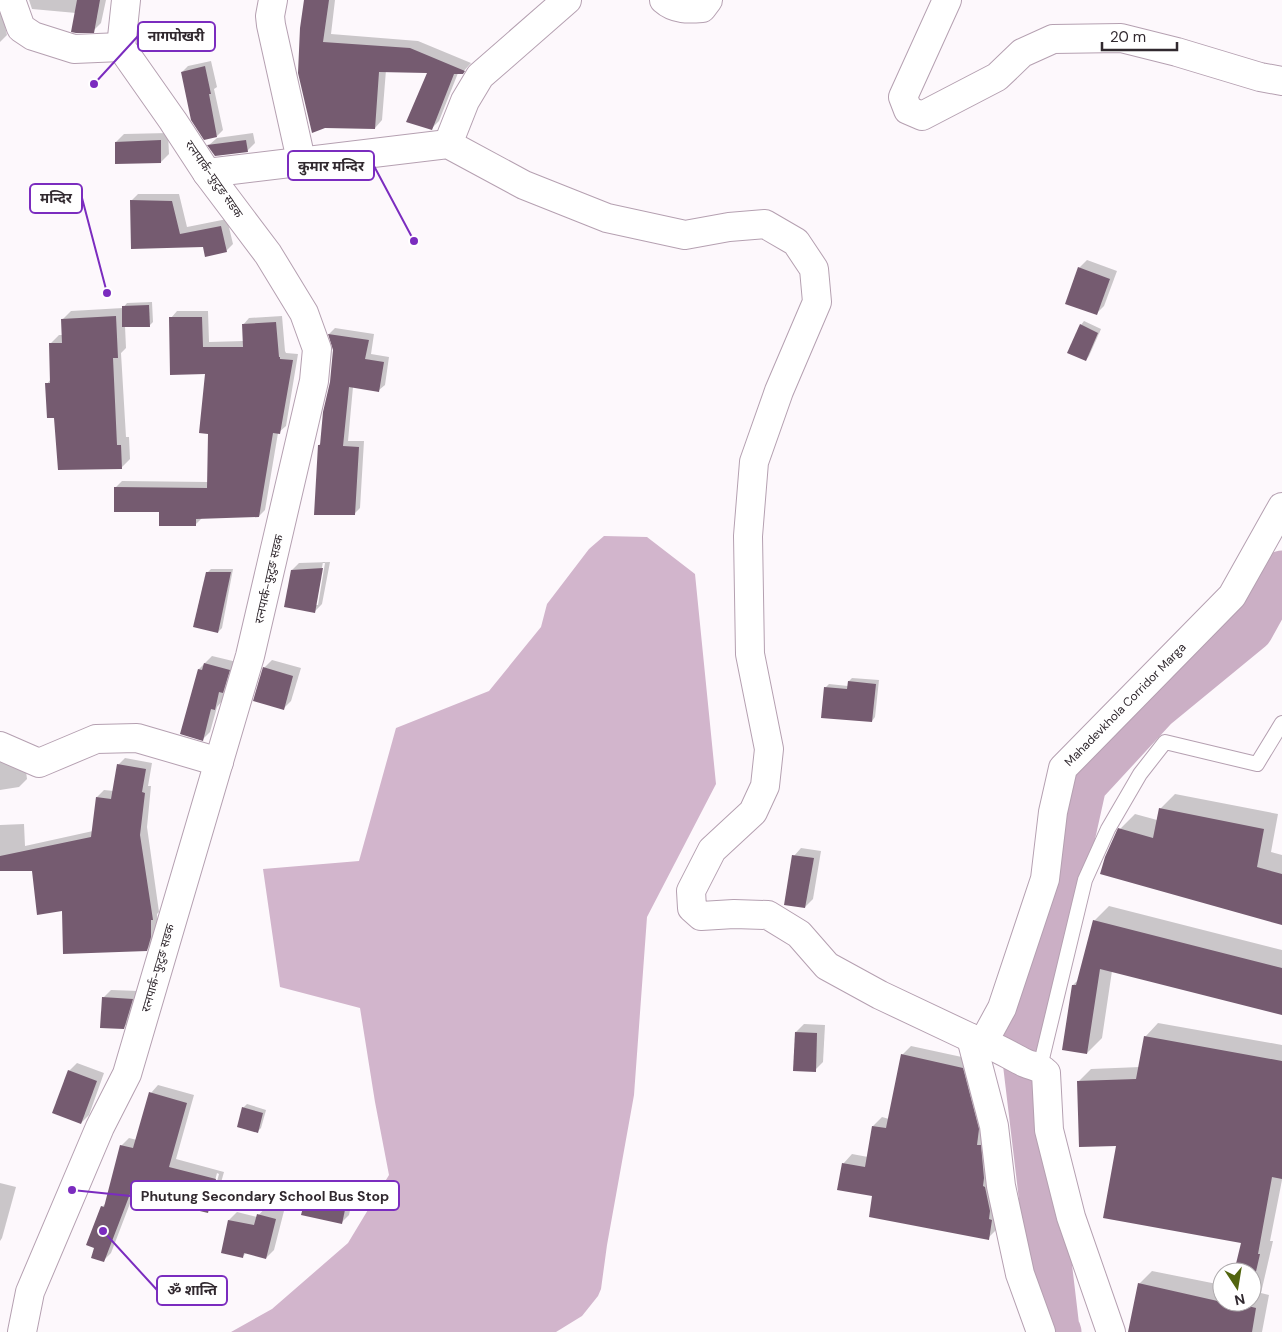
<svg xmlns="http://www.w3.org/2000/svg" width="1282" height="1332" font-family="'DM Sans','Noto Sans Devanagari',sans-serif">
<rect width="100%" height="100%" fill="#fdf8fc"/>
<!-- forest -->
<polygon fill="#d2b5cc" points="604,536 647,537 695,574 716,784 647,917 634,1095 607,1245 601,1289 598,1296 582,1316 556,1332 231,1332 272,1309 348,1243 389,1175 375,1102 360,1008 280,987 263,869 359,861 396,728 489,691 541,627 547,604 589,549"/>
<!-- shadow -->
<g fill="#0003" fill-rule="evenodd">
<polygon points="29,0 106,0 101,23 93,31 76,13 32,9"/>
<polygon points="305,0 335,0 331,34 418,41 471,63 462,73 458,73 439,121 431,129 429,72 386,70 382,120 375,128 325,127"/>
<polygon points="0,13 2,13 7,35 0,42"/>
<polygon points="211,61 217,87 214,89 223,130 217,136 182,72 188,66"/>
<polygon points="168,133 169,154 161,162 116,142 124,134"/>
<polygon points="253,133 255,143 247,151 209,145 217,138"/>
<polygon points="138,194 179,194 187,227 227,219 233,244 226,251 204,246 133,248 131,201"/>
<polygon points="1087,260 1117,271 1104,306 1096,314 1079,268"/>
<polygon points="152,302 153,322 149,326 125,326 126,348 121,353 126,437 129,437 130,459 121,468 55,416 47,384 51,379 50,344 59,335 63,335 63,319 71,311 123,308 127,303"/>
<polygon points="177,311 208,311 209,342 244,341 243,325 249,318 282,316 285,351 286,353 298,354 286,426 278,433 265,510 259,516 202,518 195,525 160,511 116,487 122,481 208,482 209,433 207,373 171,318"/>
<polygon points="1084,321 1101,329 1089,356 1086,360 1081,325"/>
<polygon points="335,328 374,334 371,354 389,357 385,385 379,390 353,387 348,441 364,441 360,508 354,514 319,445 321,443 331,383 334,350 329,334"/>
<path d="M330,562L322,604L315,611L292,570L299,563ZM323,562L325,563L318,605H315Z"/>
<polygon points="211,569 233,569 222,628 218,632 207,573"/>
<polygon points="212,656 237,662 230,684 225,689 222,701 217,707 210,732 202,740 182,734 199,669"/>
<polygon points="272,660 301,668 291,701 284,708 264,668"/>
<polygon points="852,678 879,680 875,717 872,721 825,688 829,684 848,686 849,681"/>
<polygon points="0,758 25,763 27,779 19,787 0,790"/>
<polygon points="125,758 152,763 148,786 151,786 147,827 159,912 157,914 158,929 154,943 146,950 63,910 33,869 0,870 0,825 24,824 25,846 93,831 97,797 104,790 114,791 118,765"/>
<polygon points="1175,794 1278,814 1271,852 1282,855 1282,924 1120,829 1135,814 1157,820 1160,809"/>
<polygon points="801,848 821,851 813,899 805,907 794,856"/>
<polygon points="1109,906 1282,950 1282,1014 1112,971 1102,1038 1087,1053 1073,985 1079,979 1094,921"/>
<polygon points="111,990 140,991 131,1020 123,1028 103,998"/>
<polygon points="1158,1023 1282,1045 1282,1180 1270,1241 1273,1241 1261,1293 1269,1295 1262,1332 1134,1332 1139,1284 1152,1271 1222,1285 1222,1302 1252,1302 1252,1272 1242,1242 1118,1145 1078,1082 1091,1069 1140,1067 1145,1037"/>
<polygon points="804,1024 825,1025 823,1062 815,1070 796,1032"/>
<polygon points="911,1046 971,1059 997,1229 988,1238 874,1195 843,1164 852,1154 868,1157 873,1126 882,1117 889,1119 902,1055"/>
<polygon points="77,1063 104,1073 89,1115 81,1123 69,1071"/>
<path d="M158,1085L194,1095L176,1159L224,1172L215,1204L207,1212L134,1193L111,1253L103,1261L102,1207L107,1202L121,1146L129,1138L137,1140L151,1093ZM217,1173L219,1174L211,1204H209Z"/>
<polygon points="247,1104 266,1110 261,1128 258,1131 243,1108"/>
<polygon points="0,1183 16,1187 2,1238 0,1241"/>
<polygon points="315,1189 353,1197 349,1215 341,1223 307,1196"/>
<polygon points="266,1207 284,1211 274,1250 266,1258 246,1253 243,1256 222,1252 229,1220 237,1212 257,1217"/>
</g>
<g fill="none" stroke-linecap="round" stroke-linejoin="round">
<!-- river -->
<polyline stroke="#cbafc5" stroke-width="45" points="1059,1332 1057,1329 1023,1043 1052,929 1084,785 1156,707 1251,629 1282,573"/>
</g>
<!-- building -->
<g fill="#755b70">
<polygon points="77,0 100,0 94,33 76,33 71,32"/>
<polygon points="304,0 329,0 323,42 410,48 465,71 463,74 454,74 432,130 406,122 427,73 379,72 375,129 325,128 312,133 298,73 300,28"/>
<polygon points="205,66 211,94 209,94 217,137 204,140 191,120 181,72"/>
<polygon points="161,140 161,163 115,164 115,142"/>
<polygon points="246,140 248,152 215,156 207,145"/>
<polygon points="130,200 172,201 180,234 221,226 227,252 205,257 203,247 131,249"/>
<polygon points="1078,267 1110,279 1097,315 1065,304"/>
<polygon points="149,305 150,327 122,327 122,306"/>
<polygon points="116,316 118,358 113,358 117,445 121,445 122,469 58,470 54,418 47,418 45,383 50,383 49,343 62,343 61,319"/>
<polygon points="169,317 202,317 203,347 243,347 242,324 276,322 279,357 280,357 280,359 293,360 280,434 273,433 259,517 196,519 196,526 159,526 159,512 114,512 114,487 207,488 208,434 199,433 205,374 170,375"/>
<polygon points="1080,324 1098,333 1086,361 1067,353"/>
<polygon points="328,334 369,340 365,359 384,362 379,392 349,387 343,446 359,447 355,515 314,515 318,445 320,445 323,412 330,382 333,350"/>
<polygon points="323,568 315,613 284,607 291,570"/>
<polygon points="206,572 231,572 218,633 193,627"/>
<polygon points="204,663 230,670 223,693 219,692 215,710 211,709 203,741 180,734 198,669 202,670"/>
<polygon points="263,667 293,676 284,710 253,701"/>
<polygon points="848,681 876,684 872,722 821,718 824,687 847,689"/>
<polygon points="117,764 146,769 142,792 145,793 140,835 153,920 151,920 151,937 147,951 63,954 62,911 37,915 32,871 0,871 0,856 91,837 96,797 111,799"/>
<polygon points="1159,808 1264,829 1257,867 1282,874 1282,925 1100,874 1105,857 1118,828 1153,838"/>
<polygon points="792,855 814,858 805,908 784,905"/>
<polygon points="1093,920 1282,968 1282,1015 1100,969 1087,1054 1062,1050 1072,985 1076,985"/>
<polygon points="102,997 133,999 124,1029 100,1028"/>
<polygon points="795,1032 817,1033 816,1072 793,1071"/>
<polygon points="1144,1036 1282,1061 1282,1179 1272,1177 1258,1254 1260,1254 1252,1289 1252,1272 1234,1272 1241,1243 1103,1218 1116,1146 1079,1147 1077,1081 1136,1079"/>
<polygon points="901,1054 963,1068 979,1129 977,1145 981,1145 984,1178 983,1186 985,1187 990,1211 989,1219 992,1220 989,1240 869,1217 872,1196 837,1190 842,1163 865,1167 872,1126 886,1128"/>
<polygon points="68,1070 97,1081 81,1124 52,1113"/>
<polygon points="149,1092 187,1103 169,1167 216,1179 208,1213 130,1194 104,1262 91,1258 94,1248 86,1245 101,1206 104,1207 120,1145 133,1148"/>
<polygon points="242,1107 263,1113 258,1133 237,1127"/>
<polygon points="306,1196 346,1205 342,1224 301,1215"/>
<polygon points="257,1214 276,1219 266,1259 244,1253 243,1258 221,1253 228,1220 254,1225"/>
<polygon points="1138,1283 1222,1302 1249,1302 1248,1306 1256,1308 1252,1332 1128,1332"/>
</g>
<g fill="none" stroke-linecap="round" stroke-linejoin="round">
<!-- lane casing -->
<g stroke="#b5a0b1" stroke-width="16">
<polyline id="lane" points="1040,1067 1085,880 1108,829 1140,774 1165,742 1257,764 1282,723"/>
</g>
<!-- street casing -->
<g stroke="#b5a0b1" stroke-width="30">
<g id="street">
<polyline points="11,0 21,28 33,36 74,49 121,47"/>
<polyline points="273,0 270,16 271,25 301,160"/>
<path d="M664,0C675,10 689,9 702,8L708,0"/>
<polyline points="947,0 903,97 908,110 922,116 997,77 1022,53 1053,39 1121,38 1177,52 1260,77 1282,81"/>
<polyline points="448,144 465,101 480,76 567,0"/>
<path d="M207,173L448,144L524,185L607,218L685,235L729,227L765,224L796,242L814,269L817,302L779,391L754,462L748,536L750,654L769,749L765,786L753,812L712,850L691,891L692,908L701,916L734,914L768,915L799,934L827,966L880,995L971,1038C990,1043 1007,1054 1025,1063C1034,1067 1038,1065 1046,1073L1049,1130L1071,1217L1111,1332"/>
<polyline points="0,746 39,763 96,739 137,738 219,762"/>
<polyline points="971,1038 994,1126 1001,1186 1020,1274 1041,1332"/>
<path id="s1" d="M984,1041L1002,1008L1045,879L1053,812L1063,768L1232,596L1282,507"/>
</g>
</g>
<!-- secondary casing -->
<g stroke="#b5a0b1" stroke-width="30">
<polyline id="secondary" points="22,1332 30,1292 100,1127 127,1074 250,656 314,381 317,349 304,313 268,254 207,173 173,121 121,47 126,0"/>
</g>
<!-- lane -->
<use href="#lane" stroke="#fff" stroke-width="14"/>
<!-- street -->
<use href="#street" stroke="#fff" stroke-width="28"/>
<!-- secondary -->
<use href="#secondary" stroke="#fff" stroke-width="28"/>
</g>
<g text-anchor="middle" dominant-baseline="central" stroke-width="5" stroke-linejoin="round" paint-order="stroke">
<!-- street labels -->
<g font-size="12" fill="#31292f" stroke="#fff">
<text transform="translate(214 179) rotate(55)">रत्नपार्क-फुटुङ सडक</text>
<text transform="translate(269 579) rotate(-77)">रत्नपार्क-फुटुङ सडक</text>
<text stroke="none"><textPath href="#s1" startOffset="375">Mahadevkhola Corridor Marga</textPath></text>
<text transform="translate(158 968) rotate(-74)">रत्नपार्क-फुटुङ सडक</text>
</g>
</g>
<!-- callouts -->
<path fill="none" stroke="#7b2cbf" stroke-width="2" d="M94 84L138 36M414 241L374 166M107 293L82 198M72 1190L131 1196M103 1231L157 1290"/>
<g fill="#7b2cbf" stroke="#fff" stroke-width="2">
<circle cx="94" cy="84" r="5"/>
<circle cx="414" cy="241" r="5"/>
<circle cx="107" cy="293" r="5"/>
<circle cx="72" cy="1190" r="5"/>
<circle cx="103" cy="1231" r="5"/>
</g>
<g fill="#fff" stroke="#7b2cbf" stroke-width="2">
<rect x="138" y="22" width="77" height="29" rx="5"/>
<rect x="288" y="151" width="86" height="29" rx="5"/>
<rect x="30" y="184" width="52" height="29" rx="5"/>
<rect x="131" y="1181" width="268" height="29" rx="5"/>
<rect x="157" y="1276" width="70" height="29" rx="5"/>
</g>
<g font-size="14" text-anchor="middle" font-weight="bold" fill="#31292f">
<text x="176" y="41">नागपोखरी</text>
<text x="331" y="171">कुमार मन्दिर</text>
<text x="56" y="203">मन्दिर</text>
<text x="265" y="1201">Phutung Secondary School Bus Stop</text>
<text x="192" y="1295">ॐ शान्ति</text>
</g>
<!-- north arrow -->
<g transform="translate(1237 1287) rotate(168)"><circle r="24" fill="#ffffff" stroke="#ada9ac"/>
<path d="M0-4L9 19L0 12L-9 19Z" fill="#52650f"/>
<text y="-8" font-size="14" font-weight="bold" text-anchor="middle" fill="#31292f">N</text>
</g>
<!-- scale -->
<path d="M1102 42v8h75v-8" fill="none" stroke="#31292f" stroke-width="2.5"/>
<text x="1110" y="42" font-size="15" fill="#31292f" stroke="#ffffff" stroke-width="4" paint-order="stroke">20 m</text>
</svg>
